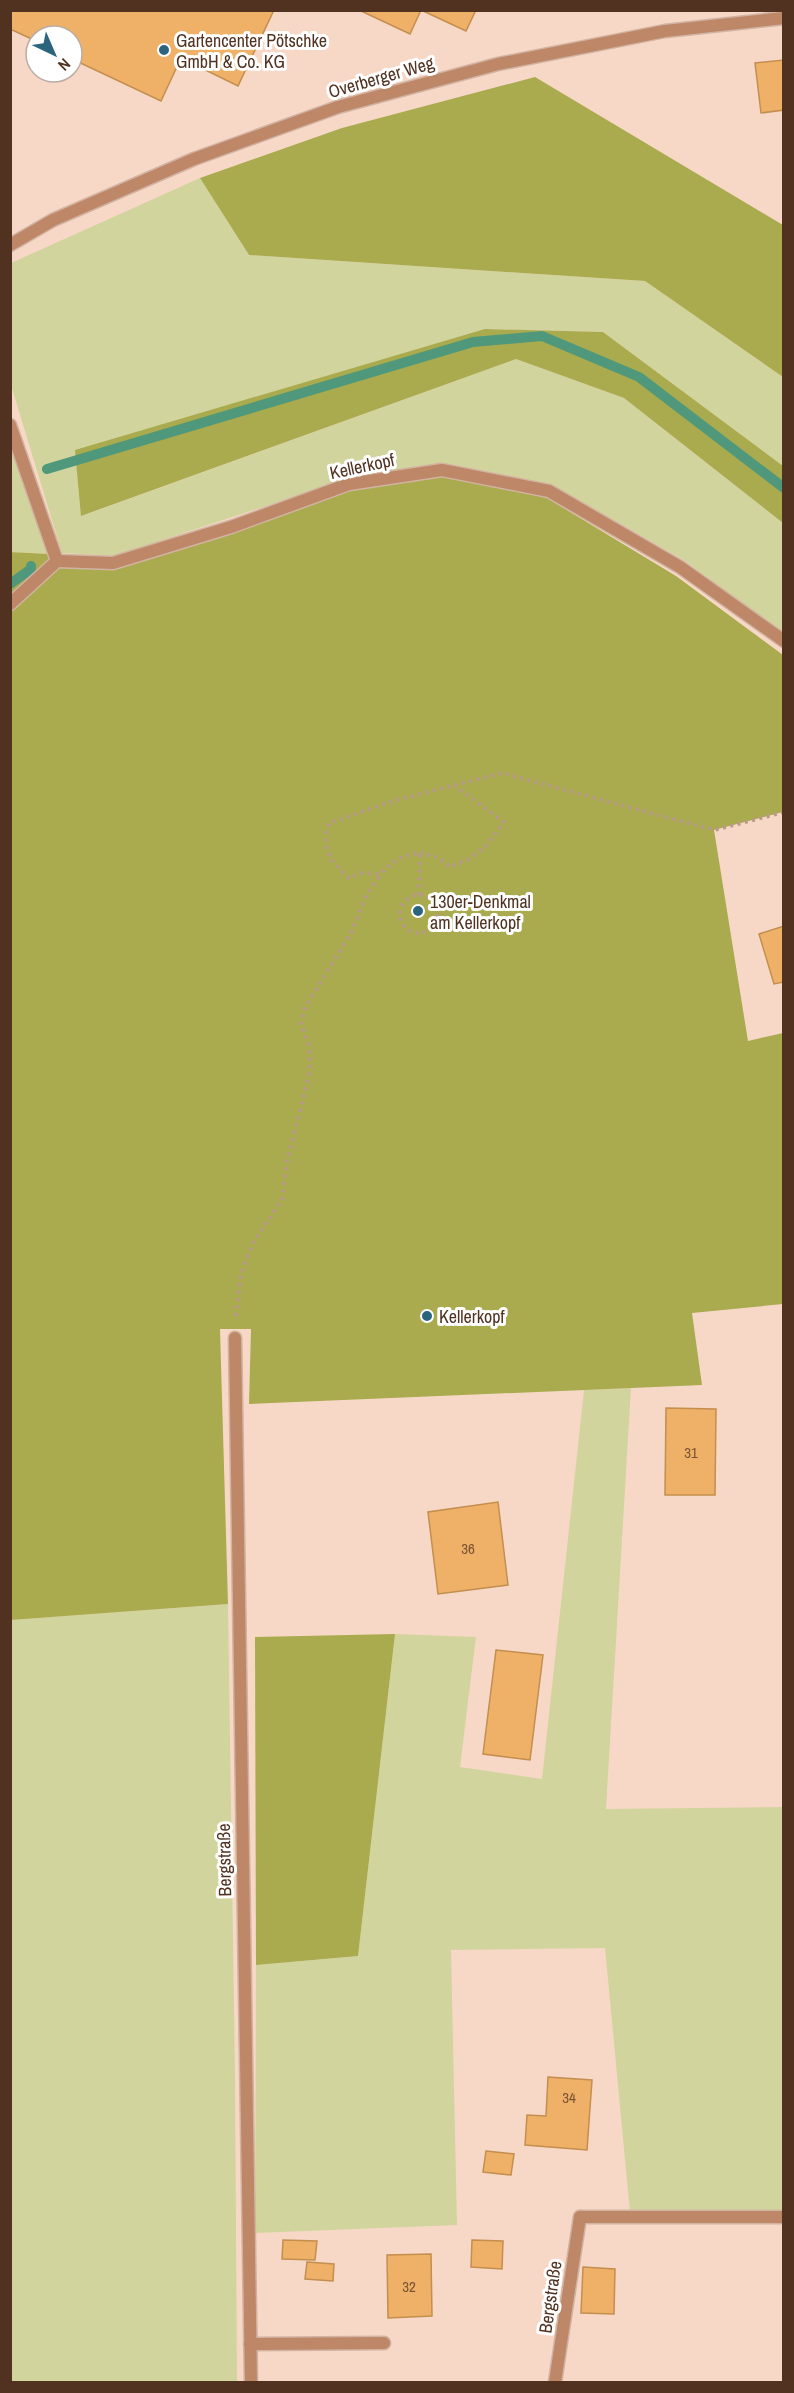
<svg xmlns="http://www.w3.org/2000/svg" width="794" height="2393" font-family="'Archivo Narrow',sans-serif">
<rect width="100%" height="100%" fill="#f7d8c7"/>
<!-- green -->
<g fill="#d2d49d">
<polygon points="200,178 249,255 645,281 783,377 783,466 603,332 485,329 82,516 516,359 624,398 783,523 783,632 682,559 554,486 443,464 351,478 114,556 62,553 11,385 11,263"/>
<polygon points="11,445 49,554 11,552"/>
<polygon points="631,1388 606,1809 783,1807 783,2213 630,2212 605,1948 451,1950 457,2225 255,2233 256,1965 358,1956 395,1634 476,1637 460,1767 542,1779 584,1390"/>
<polygon points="228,1604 235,2072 237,2382 11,2382 11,1620"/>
</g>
<!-- forest -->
<g fill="#a9ab4e">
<polygon points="535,77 783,225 783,377 645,281 249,255 200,178 342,128"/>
<polygon points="485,329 603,332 783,466 783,523 624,398 516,359 81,516 75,450"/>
<polygon points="443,474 547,498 676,576 783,655 783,812 714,830 748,1041 783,1033 783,1304 692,1313 702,1385 249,1404 251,1329 220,1329 228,1604 11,1620 11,609 57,567 112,568 351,488"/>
<polygon points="10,552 49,554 51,560 10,599"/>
<polygon points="395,1634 358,1956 256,1965 255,1637"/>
</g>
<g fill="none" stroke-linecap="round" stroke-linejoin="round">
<!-- stream -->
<g stroke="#50987b" stroke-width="10">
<polyline points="47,469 473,342 542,336 639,377 784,488"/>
<polyline points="10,584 31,569 31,566"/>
</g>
</g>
<!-- building -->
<g fill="#efb167" stroke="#c38e4e" stroke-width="1.5">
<polygon points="10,10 274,10 238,86 181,58 161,101 72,59 72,36 36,36 36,41 10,29"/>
<polygon points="359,10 421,10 410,34"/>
<polygon points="421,10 476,10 466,31"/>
<polygon points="784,60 784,110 761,113 755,63"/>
<polygon points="784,926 784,982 774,984 759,934"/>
<polygon points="666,1408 716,1409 715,1495 665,1495"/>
<polygon points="498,1502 508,1585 438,1594 428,1512"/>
<polygon points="496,1650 543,1655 530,1760 483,1754"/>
<polygon points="548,2077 592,2080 587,2150 525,2145 527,2115 546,2116"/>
<polygon points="486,2151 514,2154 511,2175 483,2172"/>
<polygon points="283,2240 317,2241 315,2260 282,2259"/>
<polygon points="472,2240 503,2241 502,2269 471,2267"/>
<polygon points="431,2254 432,2316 388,2318 387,2255"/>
<polygon points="307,2262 334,2264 333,2281 305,2279"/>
<polygon points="583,2267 615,2269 614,2314 581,2313"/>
</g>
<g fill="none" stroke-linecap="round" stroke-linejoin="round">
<!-- service casing -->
<g stroke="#d2b3a2" stroke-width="15">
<g id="service">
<polyline points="580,2217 784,2217"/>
<polyline points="250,2344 384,2343"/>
</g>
</g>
<!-- minor casing -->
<g stroke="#d2b3a2" stroke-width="15">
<g id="minor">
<polyline points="10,245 53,220 194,159 338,107 498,64 665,31 784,18"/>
<polyline points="10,425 57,561 113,563 231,527 349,484 442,470 549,491 680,567 784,641"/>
<polyline points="10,604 57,561"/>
<polyline points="235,1338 251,2382"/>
<polyline points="555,2382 580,2217"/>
</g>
</g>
<!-- path -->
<g stroke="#b99a89" stroke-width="4" stroke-dasharray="3 4.5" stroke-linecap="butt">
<polyline points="420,853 438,857 450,867 469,859 486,846 504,822 455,786"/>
<circle cx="419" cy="914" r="19"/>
<path d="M419,895L420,853C402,855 393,861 381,874L362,873L349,878C329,860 322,850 329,823L393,801L502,773L714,830L784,812"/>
<polyline points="236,1316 241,1274 253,1243 282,1200 287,1162 310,1071 309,1045 301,1024 305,1008 352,931 366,896 381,874"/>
</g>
<!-- service -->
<use href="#service" stroke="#bd8768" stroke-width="12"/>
<!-- minor -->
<use href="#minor" stroke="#bd8768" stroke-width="12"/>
</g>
<!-- markers -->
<g fill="#2b647d" stroke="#fff" stroke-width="2">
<circle cx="164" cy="50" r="6"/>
<circle cx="418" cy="911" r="6"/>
<circle cx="427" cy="1316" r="6"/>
</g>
<g text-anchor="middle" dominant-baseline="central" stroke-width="6" stroke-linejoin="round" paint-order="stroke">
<!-- number labels -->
<g font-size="15" fill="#785232">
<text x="691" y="1452">31</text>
<text x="468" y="1548">36</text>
<text x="569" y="2097">34</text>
<text x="409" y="2286">32</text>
</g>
<!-- poi labels -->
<g font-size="18" fill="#513221" stroke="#fff" text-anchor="start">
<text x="176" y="40">Gartencenter Pötschke<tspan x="176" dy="21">GmbH &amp; Co. KG</tspan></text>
<text x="430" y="901">130er-Denkmal<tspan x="430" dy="21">am Kellerkopf</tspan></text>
<text x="439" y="1316">Kellerkopf</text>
</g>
<!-- street labels -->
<g font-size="18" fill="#513221" stroke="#fff">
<text transform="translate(381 77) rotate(-16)">Overberger Weg</text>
<text transform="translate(362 466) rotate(-12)">Kellerkopf</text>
<text transform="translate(224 1860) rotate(-91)">Bergstraße</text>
<text transform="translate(550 2297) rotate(-82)">Bergstraße</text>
</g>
</g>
<!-- border -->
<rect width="794" height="2393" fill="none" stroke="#513221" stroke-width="24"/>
<!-- north arrow -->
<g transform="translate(54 54) rotate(136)"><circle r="28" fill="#ffffff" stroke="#b9ada6" stroke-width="1.5"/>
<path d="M0-4.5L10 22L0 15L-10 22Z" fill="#2b647d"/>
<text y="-9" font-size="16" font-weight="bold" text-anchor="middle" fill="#513221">N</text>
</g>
</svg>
